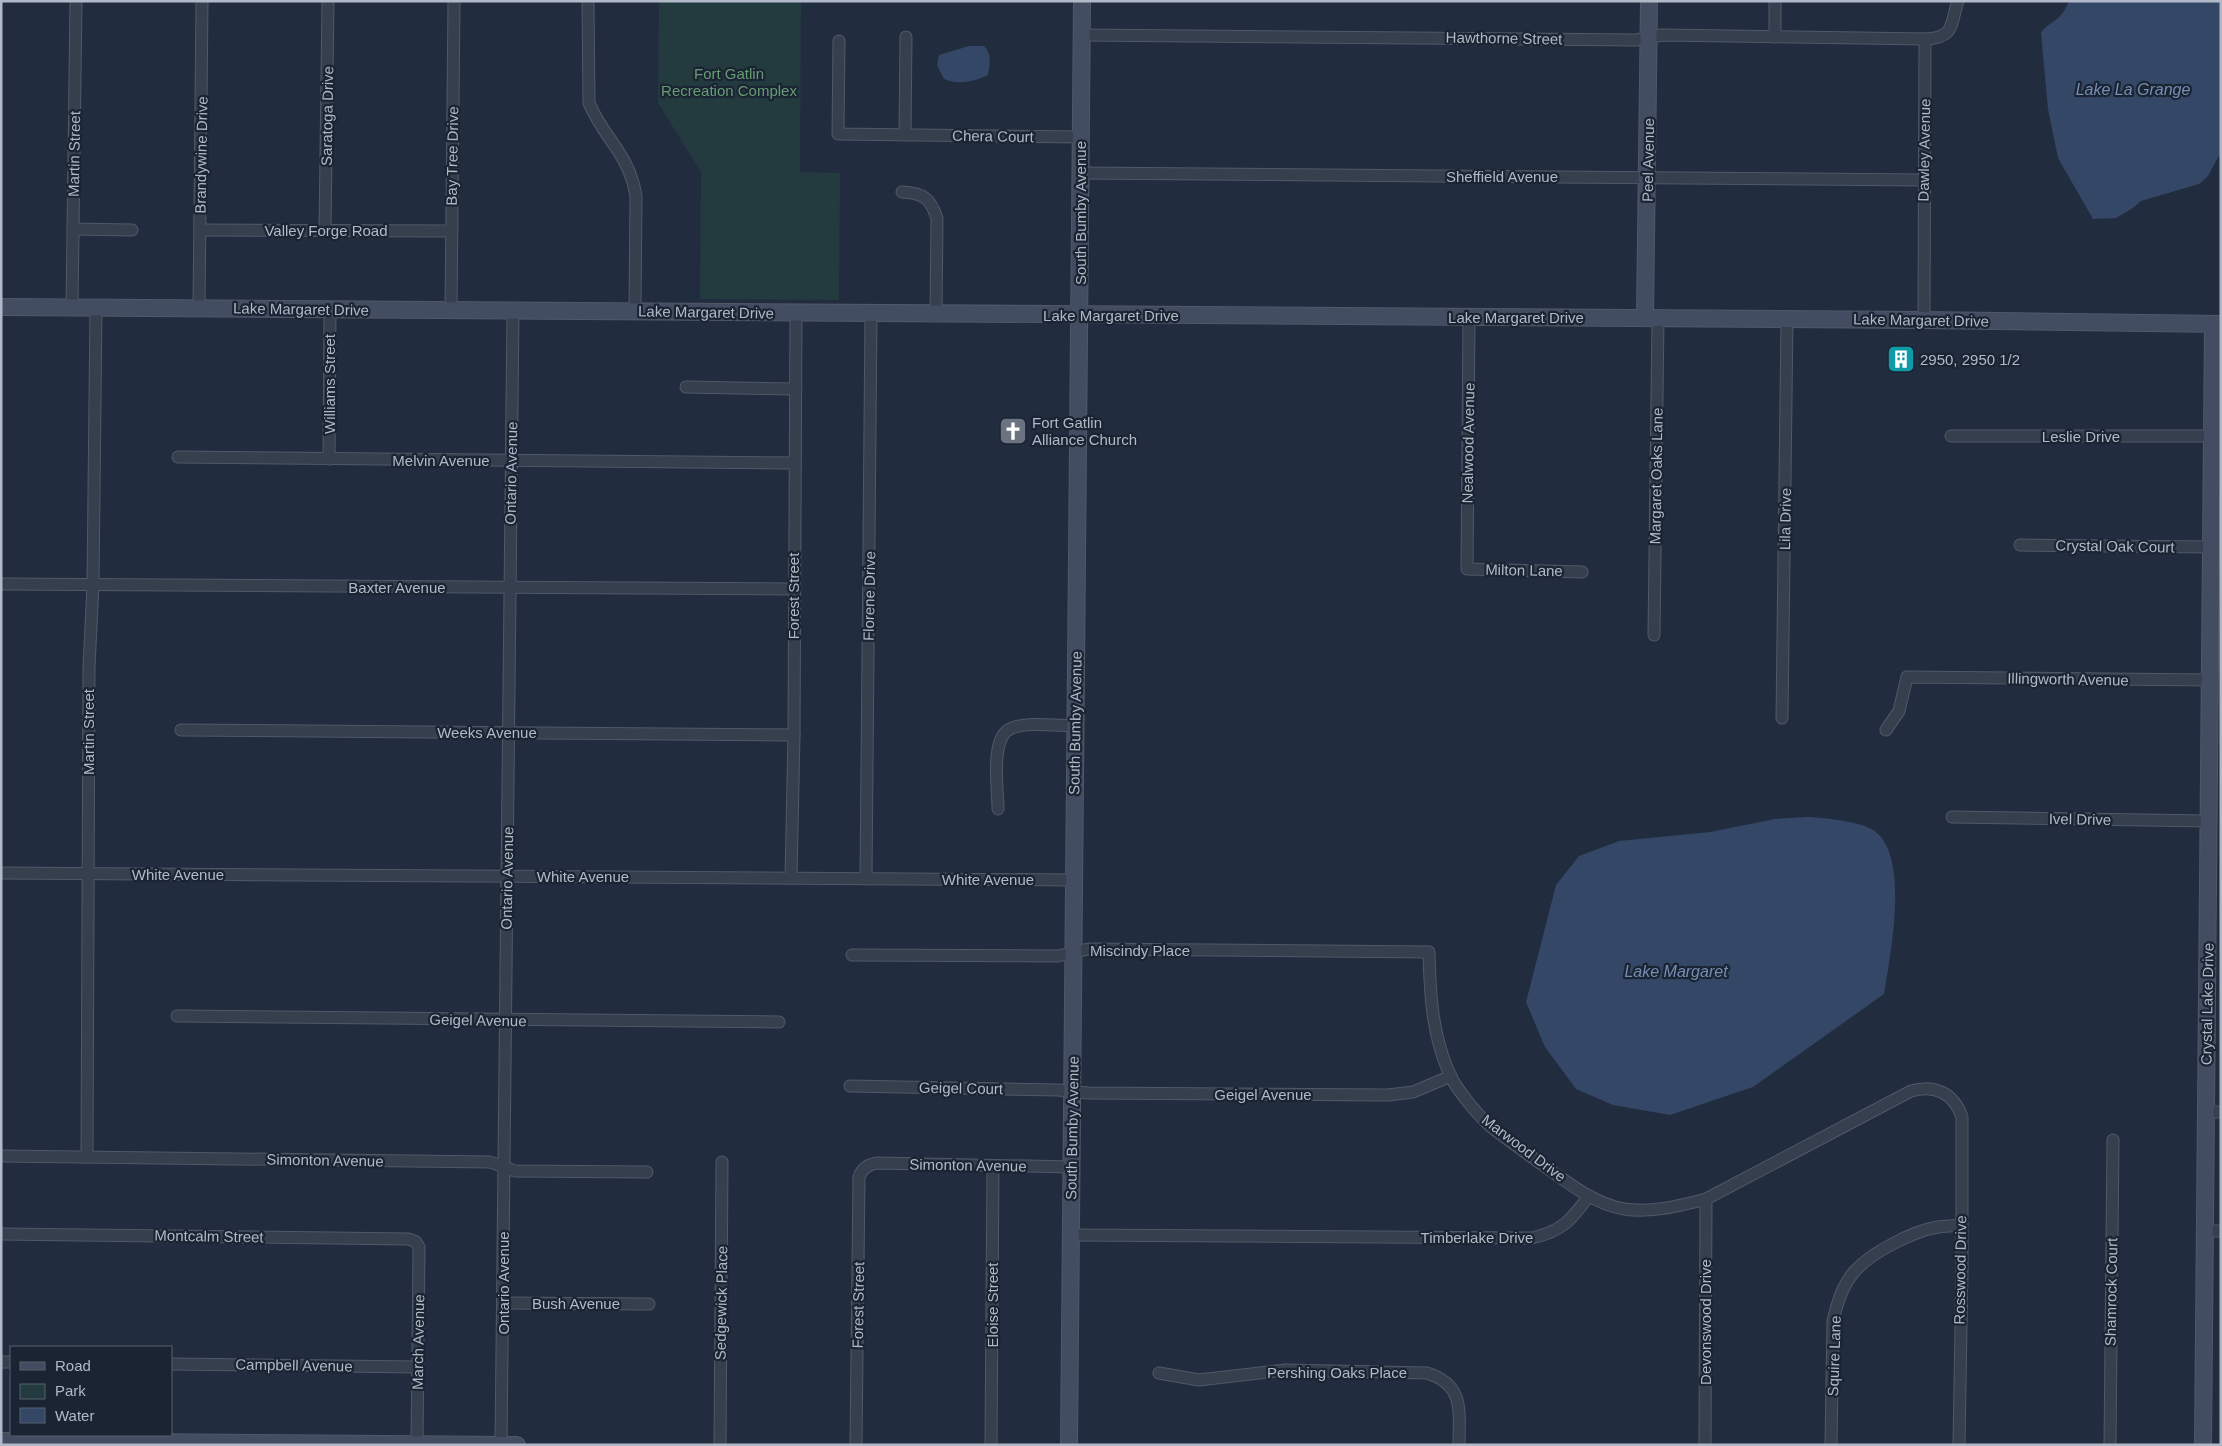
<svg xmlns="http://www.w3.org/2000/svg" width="2222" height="1446" font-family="Helvetica,sans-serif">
<rect width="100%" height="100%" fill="#212c3e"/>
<!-- green -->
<polygon fill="#233b3f" points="659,1 801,1 800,172 840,173 839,300 700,299 701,172 658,103"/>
<!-- water -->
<g fill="#344766">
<path d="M2069,1H2221V152L2208,176L2199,184L2141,201L2133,208L2116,218L2093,219L2058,158L2048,109L2041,33C2045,26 2051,24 2057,19C2063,14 2066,8 2069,1Z"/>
<path d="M969,46H984C992,54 990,64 988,75C974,82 959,85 944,79L937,65L939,55Z"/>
<path d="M1806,817C1821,817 1862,822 1873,830C1911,854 1890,956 1884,994L1753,1087L1670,1115L1613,1105L1576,1089L1545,1047L1526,1002L1556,885L1579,856L1619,841L1710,832L1775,819Z"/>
</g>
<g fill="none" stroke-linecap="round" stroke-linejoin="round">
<!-- street casing -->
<g stroke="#505968" stroke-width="13">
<g id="street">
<path d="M588,1L589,103C604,139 629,153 636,196L635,311"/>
<path d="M1082,35L1636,40L1662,35L1925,39C1955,38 1950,25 1958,1"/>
<polyline points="1775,37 1775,1"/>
<polyline points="839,41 838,134 1081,137"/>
<polyline points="905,135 906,37"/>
<polyline points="1080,173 1923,180"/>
<path d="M902,192C923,193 931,198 937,219L936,314"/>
<polyline points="73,229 132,230"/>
<polyline points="200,230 452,231"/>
<polyline points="325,230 328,1"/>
<polyline points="72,308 76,1"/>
<polyline points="199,308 202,1"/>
<polyline points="451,310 454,1"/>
<polyline points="1469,317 1467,569 1582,572"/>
<polyline points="1924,320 1925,39"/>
<polyline points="686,387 796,389"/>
<polyline points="1951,436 2211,436"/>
<polyline points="178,457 795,463"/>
<polyline points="329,459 330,310"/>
<polyline points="2020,545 2210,547"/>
<polyline points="1,584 793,589"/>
<polyline points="1654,635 1658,318"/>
<polyline points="1782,718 1787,319"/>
<polyline points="181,730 794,735"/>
<polyline points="1886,730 1899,711 1907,677 2210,680"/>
<path d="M998,809C998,790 990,738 1010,729C1025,721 1058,726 1075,726"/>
<polyline points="1952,817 2209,821"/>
<polyline points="1,873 1074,880"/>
<polyline points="791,878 794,735 796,313"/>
<polyline points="866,879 871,314"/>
<path d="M852,955L1058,956L1088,949L1429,952C1430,995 1432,1035 1450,1075C1457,1090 1477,1114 1489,1125C1502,1136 1516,1145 1529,1155C1557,1174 1589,1203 1624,1209C1652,1213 1679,1206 1706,1199L1911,1091C1934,1084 1954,1093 1962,1117V1266L1959,1445"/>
<polyline points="177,1016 779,1022"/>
<polyline points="850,1086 1058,1090 1088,1093 1388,1095 1413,1092 1451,1076"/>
<polyline points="2205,1112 2221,1112"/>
<polyline points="1,1156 490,1162 515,1171 647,1172"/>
<polyline points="87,1157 89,667 93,585 96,308"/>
<polyline points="2205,1231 2221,1231"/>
<polyline points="1,1234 409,1239 416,1242 419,1247 417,1444"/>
<path d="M1071,1235L1532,1238C1563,1231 1571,1220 1589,1196"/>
<polyline points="503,1303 649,1304"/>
<polyline points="1,1362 11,1362"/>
<polyline points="171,1364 418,1367"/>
<path d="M1159,1373L1199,1380L1285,1370L1427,1373C1465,1385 1459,1411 1459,1445"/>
<polyline points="501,1445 513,311"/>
<polyline points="720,1445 722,1162"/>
<path d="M856,1445L859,1177C862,1168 869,1164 878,1163L1072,1167"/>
<polyline points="991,1445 993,1166"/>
<polyline points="1705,1445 1706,1199"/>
<path d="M1831,1445L1833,1321C1837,1304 1842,1286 1854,1272C1870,1253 1913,1231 1938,1227C1945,1226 1953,1226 1961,1225"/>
<polyline points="2110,1445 2113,1140"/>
</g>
</g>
<!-- secondary casing -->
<g stroke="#505968" stroke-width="18">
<g id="secondary">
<polyline points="1,307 1924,320 2221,324"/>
<polyline points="1645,318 1649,1"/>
<polyline points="1,1441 517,1445"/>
<polyline points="1069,1445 1082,1"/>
<polyline points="2203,1445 2213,324"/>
</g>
</g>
<!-- street -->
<use href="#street" stroke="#353f4e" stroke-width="11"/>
<!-- secondary -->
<use href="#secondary" stroke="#434d61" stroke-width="16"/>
</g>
<!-- icons -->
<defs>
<g id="building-square" transform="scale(1.4375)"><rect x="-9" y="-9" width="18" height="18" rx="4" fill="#0f9aa8" stroke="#1b2432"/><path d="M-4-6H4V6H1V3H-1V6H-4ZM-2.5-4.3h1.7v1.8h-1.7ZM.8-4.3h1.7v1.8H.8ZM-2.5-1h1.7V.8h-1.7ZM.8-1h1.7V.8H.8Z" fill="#fff"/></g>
<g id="church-square" transform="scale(1.4375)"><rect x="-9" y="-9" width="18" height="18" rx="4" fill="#6b7280" stroke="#1b2432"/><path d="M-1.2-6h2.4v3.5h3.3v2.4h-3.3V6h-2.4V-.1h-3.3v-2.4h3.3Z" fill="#fff"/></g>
</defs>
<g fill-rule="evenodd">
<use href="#building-square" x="1901" y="359"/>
<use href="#church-square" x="1013" y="431"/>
</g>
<g text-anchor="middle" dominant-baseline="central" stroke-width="4.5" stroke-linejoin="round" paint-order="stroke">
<!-- street labels -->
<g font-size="15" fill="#b1b9c9" stroke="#1b2432">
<text transform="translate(1504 38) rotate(1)">Hawthorne Street</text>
<text transform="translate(327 116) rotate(-89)">Saratoga Drive</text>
<text transform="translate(993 136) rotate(1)">Chera Court</text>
<text transform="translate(1924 150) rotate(-89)">Dawley Avenue</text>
<text transform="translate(74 154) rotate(-89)">Martin Street</text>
<text transform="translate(201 155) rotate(-89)">Brandywine Drive</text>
<text transform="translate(452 156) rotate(-89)">Bay Tree Drive</text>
<text transform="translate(1648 160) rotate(-89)">Peel Avenue</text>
<text x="1502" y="176">Sheffield Avenue</text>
<text transform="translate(1080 213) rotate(-90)">South Bumby Avenue</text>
<text x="326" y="230">Valley Forge Road</text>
<text transform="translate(301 309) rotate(1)">Lake Margaret Drive</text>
<text transform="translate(706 312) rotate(1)">Lake Margaret Drive</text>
<text x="1111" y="315">Lake Margaret Drive</text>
<text x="1516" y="317">Lake Margaret Drive</text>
<text transform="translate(1921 320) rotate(1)">Lake Margaret Drive</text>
<text transform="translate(329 384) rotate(-90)">Williams Street</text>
<text x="2081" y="436">Leslie Drive</text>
<text transform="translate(1468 443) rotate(-89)">Nealwood Avenue</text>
<text x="441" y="460">Melvin Avenue</text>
<text transform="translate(511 473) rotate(-89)">Ontario Avenue</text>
<text transform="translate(1656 476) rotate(-89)">Margaret Oaks Lane</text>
<text transform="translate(1785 519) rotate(-89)">Lila Drive</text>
<text transform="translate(2115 546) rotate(1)">Crystal Oak Court</text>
<text transform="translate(1524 570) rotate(1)">Milton Lane</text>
<text x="397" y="587">Baxter Avenue</text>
<text transform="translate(793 596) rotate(-90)">Forest Street</text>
<text transform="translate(869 596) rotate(-89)">Florene Drive</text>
<text transform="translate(2068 679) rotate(1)">Illingworth Avenue</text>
<text transform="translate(1075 723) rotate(-89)">South Bumby Avenue</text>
<text transform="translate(88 732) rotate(-90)">Martin Street</text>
<text x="487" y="732">Weeks Avenue</text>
<text transform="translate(2080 819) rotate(1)">Ivel Drive</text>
<text x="178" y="874">White Avenue</text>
<text x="583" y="876">White Avenue</text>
<text transform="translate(507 878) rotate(-89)">Ontario Avenue</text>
<text x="988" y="879">White Avenue</text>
<text x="1140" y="950">Miscindy Place</text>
<text transform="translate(2207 1004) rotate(-89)">Crystal Lake Drive</text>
<text transform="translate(478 1020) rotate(1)">Geigel Avenue</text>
<text transform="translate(961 1088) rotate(1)">Geigel Court</text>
<text x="1263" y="1094">Geigel Avenue</text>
<text transform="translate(1072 1128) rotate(-89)">South Bumby Avenue</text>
<text transform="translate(1524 1148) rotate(37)">Marwood Drive</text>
<text transform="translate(325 1160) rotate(1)">Simonton Avenue</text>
<text transform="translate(968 1165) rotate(1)">Simonton Avenue</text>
<text transform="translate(209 1236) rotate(1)">Montcalm Street</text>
<text x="1477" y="1237">Timberlake Drive</text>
<text transform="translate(1960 1270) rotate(-89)">Rosswood Drive</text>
<text transform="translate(503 1283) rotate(-90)">Ontario Avenue</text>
<text transform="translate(2111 1292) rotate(-89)">Shamrock Court</text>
<text x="576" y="1303">Bush Avenue</text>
<text transform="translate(721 1303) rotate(-89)">Sedgewick Place</text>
<text transform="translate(858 1305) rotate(-89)">Forest Street</text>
<text transform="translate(992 1305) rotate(-90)">Eloise Street</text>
<text transform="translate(1705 1322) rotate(-90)">Devonswood Drive</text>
<text transform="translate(418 1342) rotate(-89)">March Avenue</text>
<text transform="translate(1834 1356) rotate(-88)">Squire Lane</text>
<text transform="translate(294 1365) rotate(1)">Campbell Avenue</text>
<text x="1337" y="1372">Pershing Oaks Place</text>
</g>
<!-- park labels -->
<g font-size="15" fill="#669c74" stroke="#1b2432">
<text x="729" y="73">Fort Gatlin<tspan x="729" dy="17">Recreation Complex</tspan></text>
</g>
<!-- poi labels -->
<g font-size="15" fill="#b1b9c9" stroke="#1b2432" text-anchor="start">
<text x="1920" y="359">2950, 2950 1/2</text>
<text x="1032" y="422">Fort Gatlin<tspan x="1032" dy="17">Alliance Church</tspan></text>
</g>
<!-- water labels -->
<g font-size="16" font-style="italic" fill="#768eb3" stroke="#1b2432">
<text x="2133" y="89">Lake La Grange</text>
<text x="1676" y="971">Lake Margaret</text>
</g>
</g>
<!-- border -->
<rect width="2222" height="1446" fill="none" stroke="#b1b9c9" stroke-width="5"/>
<!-- legend -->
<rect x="10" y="1346" width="162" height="90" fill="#1b2432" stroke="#57606e"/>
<rect x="20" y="1362" width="25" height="8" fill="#434d61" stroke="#57606e"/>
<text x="55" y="1371" font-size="15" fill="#b1b9c9">Road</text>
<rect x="20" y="1384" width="25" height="15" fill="#233b3f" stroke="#57606e"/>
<text x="55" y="1396" font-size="15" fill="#b1b9c9">Park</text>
<rect x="20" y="1408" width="25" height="15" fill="#344766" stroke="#57606e"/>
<text x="55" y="1421" font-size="15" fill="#b1b9c9">Water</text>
</svg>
